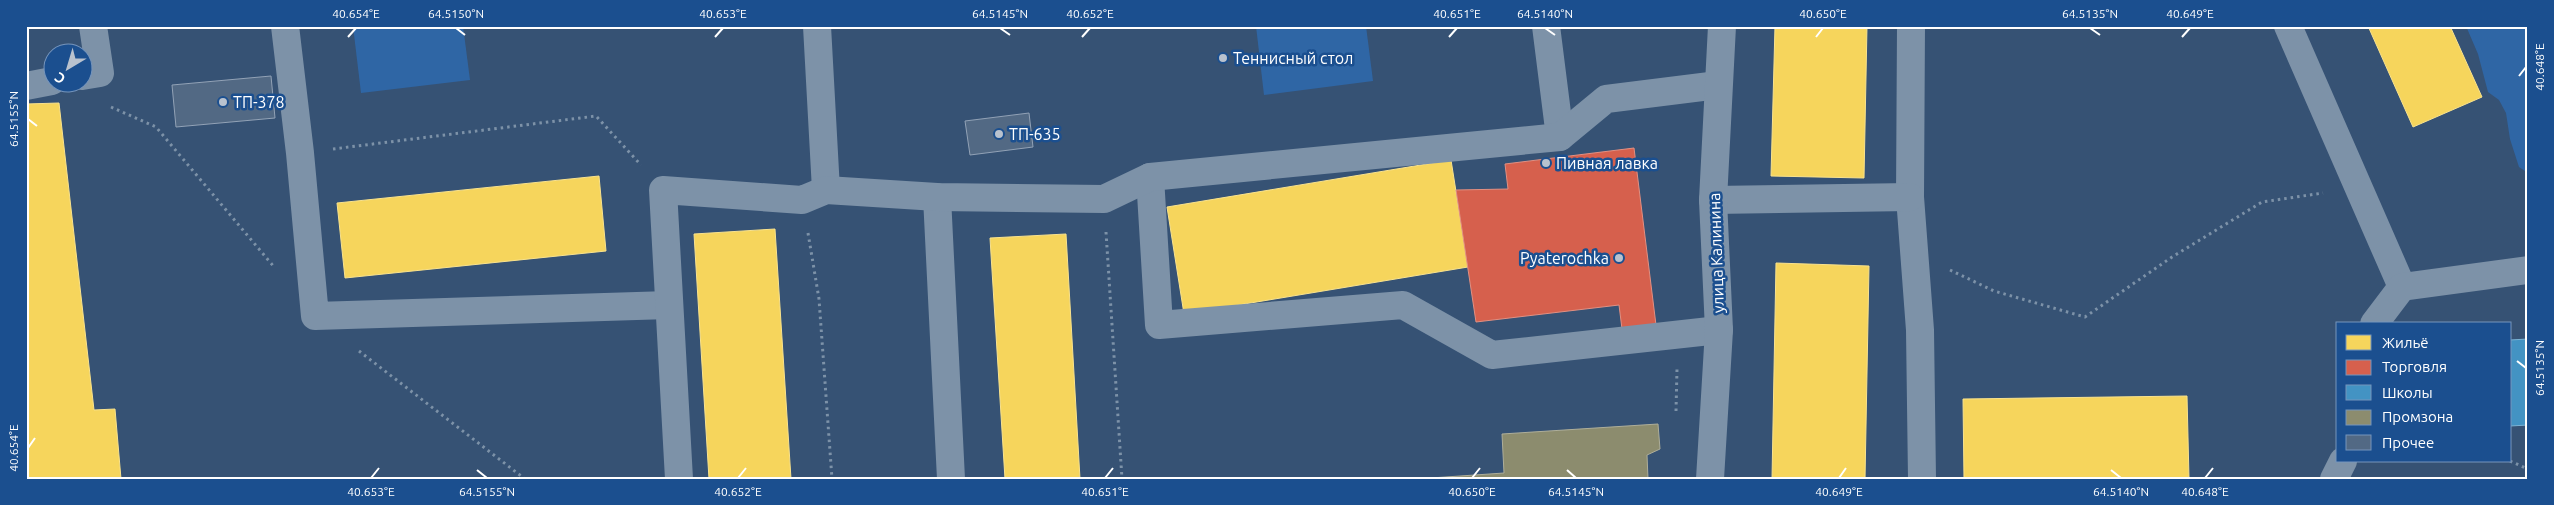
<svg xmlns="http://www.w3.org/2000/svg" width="2554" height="505" font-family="Ubuntu,sans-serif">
<rect width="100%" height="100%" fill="#365274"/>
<!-- green -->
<g fill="#2f66a5">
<polygon points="353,26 463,26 470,80 361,93"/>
<polygon points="1256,26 1366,26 1373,81 1264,95"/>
<polygon points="2466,26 2528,26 2528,173 2519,167 2510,139 2506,113 2499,100 2488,92 2478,54"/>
</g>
<!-- homes -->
<g fill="#f6d55c" stroke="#f9e28d">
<polygon points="1775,26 1867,26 1864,178 1771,176"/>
<polygon points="2368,26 2450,26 2482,97 2413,127"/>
<polygon points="59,103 94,410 115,409 121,479 26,479 26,104"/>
<polygon points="1451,160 1468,267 1184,314 1167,207"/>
<polygon points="599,176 606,251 345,278 337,203"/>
<polygon points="775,229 791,479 709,479 694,234"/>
<polygon points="1066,234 1080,479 1005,479 990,238"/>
<polygon points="1776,263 1869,266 1865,479 1772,479"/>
<polygon points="2187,396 2189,479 1964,479 1963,399"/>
</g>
<!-- shops -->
<polygon fill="#d6604d" stroke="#e29082" points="1634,148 1656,325 1622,329 1619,305 1476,322 1456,190 1508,189 1505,164"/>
<!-- schools -->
<polygon fill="#4393c3" stroke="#7bb3d5" points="2528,339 2528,425 2510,426 2510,340"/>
<!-- industry -->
<polygon fill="#8c8c6e" stroke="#aeae9a" points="1658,424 1660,449 1647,455 1648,479 1416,479 1504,473 1502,434"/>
<!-- building -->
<g fill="#526984" stroke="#92a2b6">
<polygon points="271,76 275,118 176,127 172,85"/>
<polygon points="1029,113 1033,147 970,155 965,121"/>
</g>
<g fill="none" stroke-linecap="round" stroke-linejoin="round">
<!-- path -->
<g stroke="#7d92a8" stroke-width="3" stroke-dasharray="2.5 4" stroke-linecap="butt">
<polyline points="111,107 156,127 275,268"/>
<polyline points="333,149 596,116 641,165"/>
<polyline points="1106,232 1122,479"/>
<polyline points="808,233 819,299 832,479"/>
<polyline points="1950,270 1994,291 2085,317 2172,257 2262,202 2323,193"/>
<polyline points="359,351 525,479"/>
<polyline points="1676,411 1677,369"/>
<polyline points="2510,461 2528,469"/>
</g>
<!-- minor -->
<g stroke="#7d92a8" stroke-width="28">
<polyline points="285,26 300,153 315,316 669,305"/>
<polyline points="817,26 826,190"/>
<polyline points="1546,26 1560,137"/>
<polyline points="1911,26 1910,197 1920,330 1922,479"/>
<polyline points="2288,26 2402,287"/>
<polyline points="82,76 100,73 93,26"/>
<polyline points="26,86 52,81"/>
<polyline points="1150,177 1159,325 1403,305 1492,355 1719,330"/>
<polyline points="937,197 951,479"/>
<polyline points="1713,200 1910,197"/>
<polyline points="2374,324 2402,287 2528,270"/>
<polyline points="679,479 663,190 802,200 826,190 937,197 1104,199 1150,177 1560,137 1606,99 1718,85"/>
<polyline points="1710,479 1719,330 1713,200 1722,26"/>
<polyline points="2334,479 2343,461"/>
</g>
</g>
<!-- ticks -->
<path fill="none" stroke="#fff" stroke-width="2" d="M456,28L465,35M1000,28L1010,35M1545,28L1555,35M2090,28L2100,35M348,37L356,28M715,37L723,28M1082,37L1090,28M1449,37L1457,28M1816,37L1823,28M2182,37L2190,28M2519,76L2526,67M28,119L37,126M2517,361L2526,368M28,448L35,438M477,470L487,478M1567,470L1576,478M2111,470L2121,478M371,478L379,468M738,478L746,468M1105,478L1113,468M1472,478L1480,468M1839,478L1846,468M2205,478L2213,468"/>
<!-- markers -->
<g fill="#b9c2ce" stroke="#1b4f8f" stroke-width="2">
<circle cx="1223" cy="58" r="5"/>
<circle cx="223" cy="102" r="5"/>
<circle cx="999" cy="134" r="5"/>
<circle cx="1546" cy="163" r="5"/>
<circle cx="1619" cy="258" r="5"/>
</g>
<g text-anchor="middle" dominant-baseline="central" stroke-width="5" stroke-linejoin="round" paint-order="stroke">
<!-- poi labels -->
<g font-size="16" fill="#fff" stroke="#1b4f8f" text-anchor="start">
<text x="1233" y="58">Теннисный стол</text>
<text x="233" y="102">ТП-378</text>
<text x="1009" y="134">ТП-635</text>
<text x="1556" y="163">Пивная лавка</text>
<text x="1609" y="258" text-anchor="end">Pyaterochka</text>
</g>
<!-- street labels -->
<g font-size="16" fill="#fff" stroke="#1b4f8f">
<text transform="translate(1716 253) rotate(-92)">улица Калинина</text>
</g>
</g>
<!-- border -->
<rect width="2554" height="505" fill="none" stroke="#1b4f8f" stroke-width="55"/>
<!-- legend -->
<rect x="2336" y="322" width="175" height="140" fill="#1b4f8f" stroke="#7695bc"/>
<rect x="2346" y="335" width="25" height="15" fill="#f6d55c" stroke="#7695bc"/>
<text x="2382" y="348" font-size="15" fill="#ffffff">Жильё</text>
<rect x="2346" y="360" width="25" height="15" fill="#d6604d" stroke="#7695bc"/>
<text x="2382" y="372" font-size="15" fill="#ffffff">Торговля</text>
<rect x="2346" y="385" width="25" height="15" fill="#4393c3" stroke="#7695bc"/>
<text x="2382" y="398" font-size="15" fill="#ffffff">Школы</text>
<rect x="2346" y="410" width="25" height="15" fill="#8c8c6e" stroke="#7695bc"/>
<text x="2382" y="422" font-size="15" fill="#ffffff">Промзона</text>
<rect x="2346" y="435" width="25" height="15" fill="#526984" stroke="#7695bc"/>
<text x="2382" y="448" font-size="15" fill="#ffffff">Прочее</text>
<!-- north arrow -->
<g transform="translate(68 68) rotate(218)"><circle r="24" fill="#1b4f8f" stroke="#7695bc"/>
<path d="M0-4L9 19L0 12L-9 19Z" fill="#b9c2ce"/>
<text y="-8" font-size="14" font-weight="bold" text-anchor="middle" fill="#ffffff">С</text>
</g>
<rect x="28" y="28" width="2498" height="450" fill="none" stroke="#fff" stroke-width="2"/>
<g font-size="12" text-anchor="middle" fill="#fff">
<text x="356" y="18">40.654°E</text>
<text x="456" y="18">64.5150°N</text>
<text x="723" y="18">40.653°E</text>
<text x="1000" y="18">64.5145°N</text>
<text x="1090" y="18">40.652°E</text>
<text x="1457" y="18">40.651°E</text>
<text x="1545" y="18">64.5140°N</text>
<text x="1823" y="18">40.650°E</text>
<text x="2090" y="18">64.5135°N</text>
<text x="2190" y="18">40.649°E</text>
<text transform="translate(2540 67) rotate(-90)" y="4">40.648°E</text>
<text transform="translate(14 119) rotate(-90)" y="4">64.5155°N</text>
<text transform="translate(2540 368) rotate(-90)" y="4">64.5135°N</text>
<text transform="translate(14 448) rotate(-90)" y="4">40.654°E</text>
<text x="371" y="496">40.653°E</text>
<text x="487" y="496">64.5155°N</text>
<text x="738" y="496">40.652°E</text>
<text x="1105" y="496">40.651°E</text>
<text x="1472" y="496">40.650°E</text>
<text x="1576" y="496">64.5145°N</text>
<text x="1839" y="496">40.649°E</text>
<text x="2121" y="496">64.5140°N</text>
<text x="2205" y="496">40.648°E</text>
</g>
</svg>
